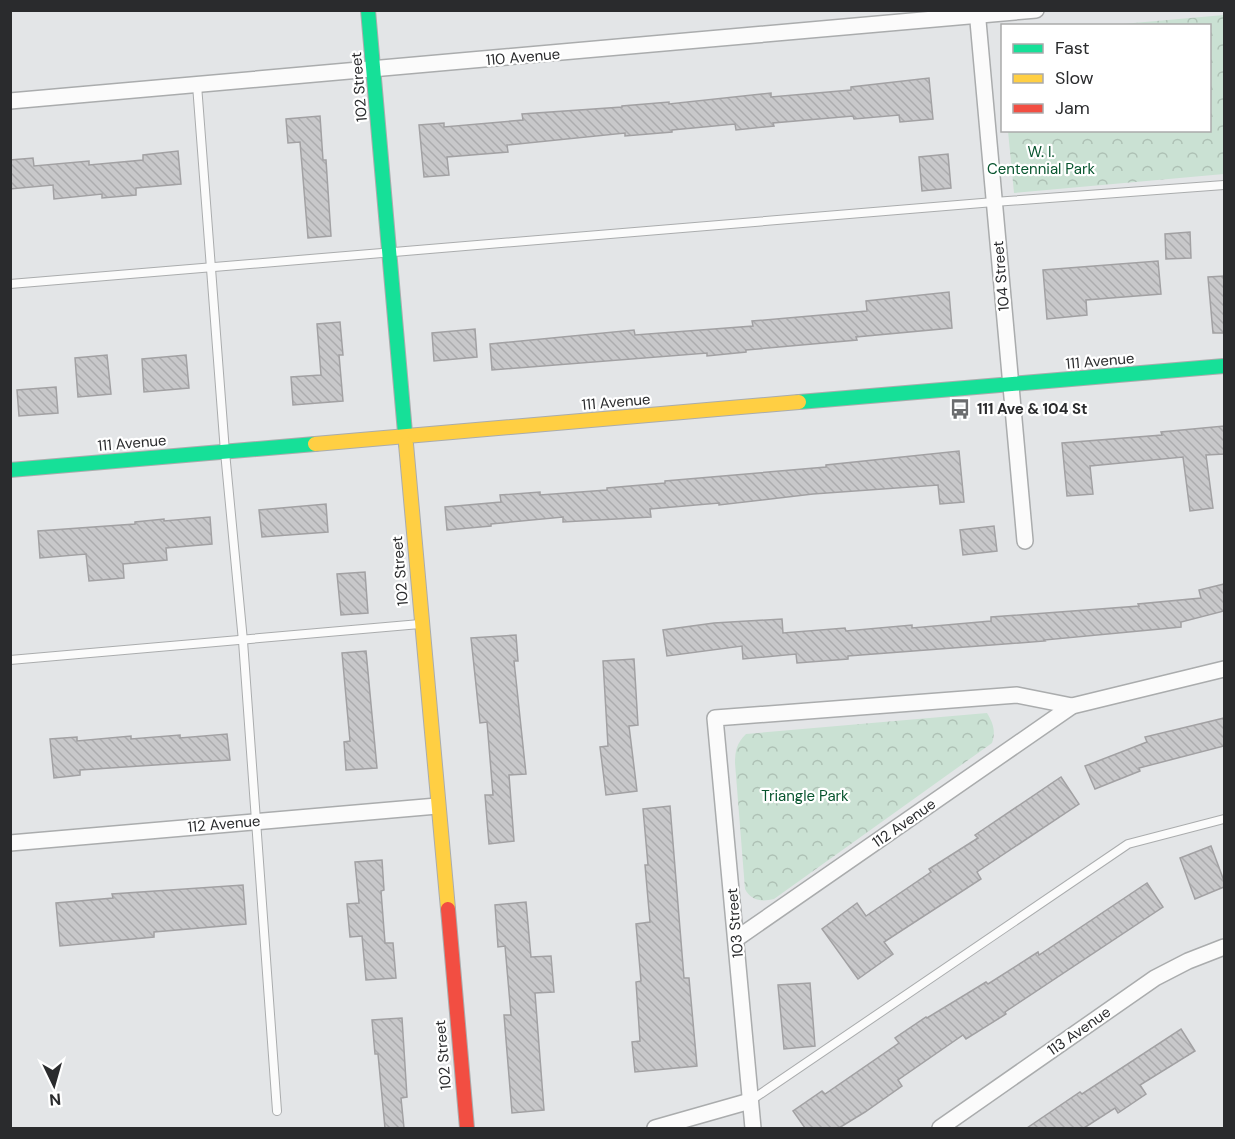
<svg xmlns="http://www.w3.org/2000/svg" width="1235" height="1139" font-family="'DM Sans',sans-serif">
<defs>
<pattern id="park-crowns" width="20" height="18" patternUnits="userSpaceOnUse" patternTransform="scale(1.5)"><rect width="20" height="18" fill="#cae1d3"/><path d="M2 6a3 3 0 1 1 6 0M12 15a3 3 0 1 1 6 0" fill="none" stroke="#aec1b5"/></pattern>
<pattern id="building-back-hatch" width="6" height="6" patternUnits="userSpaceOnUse" patternTransform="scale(1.5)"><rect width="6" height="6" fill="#c8c8ca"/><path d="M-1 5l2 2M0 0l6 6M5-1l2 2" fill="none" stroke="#acacae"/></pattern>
</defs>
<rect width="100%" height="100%" fill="#e3e5e7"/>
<!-- park -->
<g fill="url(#park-crowns)">
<polygon points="1224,15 1224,174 1014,193 1008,131 1210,130 1210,26 1111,25"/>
<path d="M987,713C993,723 996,731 992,743L774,899C762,902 751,901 745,889L735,763C735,750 737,743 746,734Z"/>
</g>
<!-- building -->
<g fill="url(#building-back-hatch)" stroke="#a2a1a3" stroke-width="1.5">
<polygon points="929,78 933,119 900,122 899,115 854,119 853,116 773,123 774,126 736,130 735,124 672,130 672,132 625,136 625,133 507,145 508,152 447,157 449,175 424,177 419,125 444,123 444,127 523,120 522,114 622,107 622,106 669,102 669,104 771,93 771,97 851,90 851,87"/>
<polygon points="320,116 323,160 326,160 331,236 308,238 300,142 288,143 286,119"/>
<polygon points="178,151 181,184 136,188 136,195 102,198 102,194 54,199 53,185 10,189 10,160 33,158 34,166 89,161 89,165 143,160 143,155"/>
<polygon points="948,154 951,188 922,191 919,157"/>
<polygon points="1190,232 1191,258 1166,259 1165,234"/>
<polygon points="1158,261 1161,294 1086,300 1087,315 1047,319 1043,270"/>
<polygon points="1224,276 1224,333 1213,333 1208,277"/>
<polygon points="949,292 952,328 856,337 857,340 746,350 746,352 707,356 707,353 492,370 490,344 634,330 635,335 753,326 752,321 867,311 866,301"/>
<polygon points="340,322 343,355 339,355 343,401 293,405 291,377 321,375 317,324"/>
<polygon points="475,329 477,357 434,361 432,333"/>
<polygon points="107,355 111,394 78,397 75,358"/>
<polygon points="186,355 189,388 144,392 142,359"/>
<polygon points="56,387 58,413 19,416 17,390"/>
<polygon points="1224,426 1224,454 1206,455 1213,508 1190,511 1183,457 1090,466 1093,494 1067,496 1062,443 1162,435 1161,432"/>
<polygon points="959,451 964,502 940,504 938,485 813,494 719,505 719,503 650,509 651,517 563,522 563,517 491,524 491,526 447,530 445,507 501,502 500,495 540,492 540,495 607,490 607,488 665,483 665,481 826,467 826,465"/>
<polygon points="326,504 328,532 262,537 259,510"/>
<polygon points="210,517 212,544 166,548 167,560 123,564 124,578 89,581 86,554 40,558 38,531 135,524 135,522 164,519 164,521"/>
<polygon points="994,526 997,551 963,555 960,530"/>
<polygon points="365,572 368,613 341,615 337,574"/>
<polygon points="1224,584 1224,611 1181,622 1181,627 1044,640 1045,641 848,656 848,659 797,663 796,654 743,659 742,646 667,656 663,630 714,623 782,619 783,633 845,628 846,631 912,625 912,628 991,621 991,617 1139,606 1138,604 1201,598 1199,590"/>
<polygon points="516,635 518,661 514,661 526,774 509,775 514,841 489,844 485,795 493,795 487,722 480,723 471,638"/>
<polygon points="366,651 377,768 346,770 344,742 350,741 342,653"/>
<polygon points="634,659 638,725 629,726 637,791 606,795 600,747 608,746 603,661"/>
<polygon points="1224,718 1224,746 1139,768 1140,771 1095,789 1085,766 1147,742 1145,737"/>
<polygon points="227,734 230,760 80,770 80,775 54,778 50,739 77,737 77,741 131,736 131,739 180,735 180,738"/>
<polygon points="1061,777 1079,804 977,872 981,879 884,942 893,954 858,979 822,929 857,903 866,916 931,872 929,869 978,838 975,835"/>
<polygon points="670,806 684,978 689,978 697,1066 635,1072 632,1042 640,1041 636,982 641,981 636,924 650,922 645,865 648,865 643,809"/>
<polygon points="1211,846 1224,881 1224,887 1195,899 1180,858"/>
<polygon points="382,860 384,890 381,891 385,943 393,943 396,978 366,980 362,936 350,937 347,904 359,903 355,862"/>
<polygon points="1147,883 1163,907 1005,1012 1006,1014 966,1039 963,1035 898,1080 902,1086 865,1112 839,1128 805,1128 793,1111 822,1091 825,1094 899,1043 895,1038 926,1017 927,1018 986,982 988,984 1038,952 1039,955"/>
<polygon points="243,885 246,924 154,932 154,937 60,946 56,903 113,898 112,894"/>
<polygon points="526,902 531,957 551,956 554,992 535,993 544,1110 512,1113 504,1015 511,1015 505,946 498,947 495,905"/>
<polygon points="810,983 815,1046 784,1049 778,985"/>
<polygon points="402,1018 407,1097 401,1098 404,1128 385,1128 378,1054 375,1054 372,1020"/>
<polygon points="1181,1029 1195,1051 1140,1085 1146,1094 1118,1113 1115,1108 1084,1128 1027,1128 1080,1092 1082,1094"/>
</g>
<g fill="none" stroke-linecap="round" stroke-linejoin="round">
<!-- lane casing -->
<g stroke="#aaacad" stroke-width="10">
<g id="lane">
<polyline points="197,85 225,452 243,641 277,1111"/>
<polyline points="10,284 994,202 1224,185"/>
<polyline points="10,660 420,624"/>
<polyline points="750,1101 1128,844 1224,819"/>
</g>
</g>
<!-- street casing -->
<g stroke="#aaacad" stroke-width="18">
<g id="street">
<polyline points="977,10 1025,541"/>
<polyline points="10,101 1036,10"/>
<polyline points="10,843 437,806"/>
<polyline points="736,939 1072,706 1224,669"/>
<polyline points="655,1128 750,1101"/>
<polyline points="753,1128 715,718 1017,695 1072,706"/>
<polyline points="940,1128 1155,978 1188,961 1224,947"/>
</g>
</g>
<!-- fast casing -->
<g stroke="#aaacad" stroke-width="16">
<g id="fast">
<polyline points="368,10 406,444"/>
<polyline points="799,402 1224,366"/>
<polyline points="10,470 315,444"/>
</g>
</g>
<!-- slow casing -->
<g stroke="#aaacad" stroke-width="16">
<g id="slow">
<polyline points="315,444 799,402"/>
<polyline points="406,444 448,909"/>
</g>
</g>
<!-- jam casing -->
<g stroke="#aaacad" stroke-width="16">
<polyline id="jam" points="448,909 467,1128"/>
</g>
<!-- lane -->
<use href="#lane" stroke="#fbfbfb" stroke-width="8"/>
<!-- street -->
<use href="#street" stroke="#fbfbfb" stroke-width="15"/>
<!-- fast -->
<use href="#fast" stroke="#16e098" stroke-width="14"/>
<!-- slow -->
<use href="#slow" stroke="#ffcf43" stroke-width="14"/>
<!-- jam -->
<use href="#jam" stroke="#f24e42" stroke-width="14"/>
</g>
<!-- icons -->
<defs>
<g id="bus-bare" transform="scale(1.62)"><path d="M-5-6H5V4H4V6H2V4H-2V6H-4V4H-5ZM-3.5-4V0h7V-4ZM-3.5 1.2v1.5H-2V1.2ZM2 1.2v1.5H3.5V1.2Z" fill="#6b6c6e" stroke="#fff" stroke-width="2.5" paint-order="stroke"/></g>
</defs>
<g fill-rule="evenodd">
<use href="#bus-bare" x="960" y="409"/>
</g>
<g text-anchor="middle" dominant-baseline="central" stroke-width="4.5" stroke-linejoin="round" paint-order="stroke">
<!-- street labels -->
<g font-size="15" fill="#2a2b2d" stroke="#fff">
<text transform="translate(523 57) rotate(-5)">110 Avenue</text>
<text transform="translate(359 87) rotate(-95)">102 Street</text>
<text transform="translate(1001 276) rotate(-95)">104 Street</text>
<text transform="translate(1100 361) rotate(-5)">111 Avenue</text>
<text transform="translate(616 402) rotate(-5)">111 Avenue</text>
<text transform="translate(132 443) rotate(-5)">111 Avenue</text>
<text transform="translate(400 571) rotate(-95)">102 Street</text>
<text transform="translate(904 823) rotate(-35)">112 Avenue</text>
<text transform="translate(224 824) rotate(-5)">112 Avenue</text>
<text transform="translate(735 923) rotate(-95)">103 Street</text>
<text transform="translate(1079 1031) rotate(-35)">113 Avenue</text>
<text transform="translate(443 1055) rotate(-95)">102 Street</text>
</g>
<!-- park labels -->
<g font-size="15" fill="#08552f" stroke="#fff">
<text x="1041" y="152">W. I.<tspan x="1041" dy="17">Centennial Park</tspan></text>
<text x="805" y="796">Triangle Park</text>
</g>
<!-- poi labels -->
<g font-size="15" font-weight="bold" fill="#2a2b2d" stroke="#fff" text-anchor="start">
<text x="977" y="409">111 Ave &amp; 104 St</text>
</g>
</g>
<!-- border -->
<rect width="1235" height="1139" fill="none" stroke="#2a2b2d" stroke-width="24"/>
<!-- legend -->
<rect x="1001" y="24" width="210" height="108" fill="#ffffff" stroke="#aaaaab" stroke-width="1.5"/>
<rect x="1013" y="44" width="30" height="9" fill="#16e098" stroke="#aaaaab" stroke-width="1.5"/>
<text x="1055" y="54" font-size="18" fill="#2a2b2d">Fast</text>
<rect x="1013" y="74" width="30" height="9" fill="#ffcf43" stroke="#aaaaab" stroke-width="1.5"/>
<text x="1055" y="84" font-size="18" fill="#2a2b2d">Slow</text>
<rect x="1013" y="104" width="30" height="9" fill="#f24e42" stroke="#aaaaab" stroke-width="1.5"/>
<text x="1055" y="114" font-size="18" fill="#2a2b2d">Jam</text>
<!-- north arrow -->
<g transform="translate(54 1085) rotate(175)" stroke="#ffffff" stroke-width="4.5" paint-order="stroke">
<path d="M0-4.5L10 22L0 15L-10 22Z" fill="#2a2b2d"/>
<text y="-9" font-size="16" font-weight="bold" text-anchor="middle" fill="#2a2b2d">N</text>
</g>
</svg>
